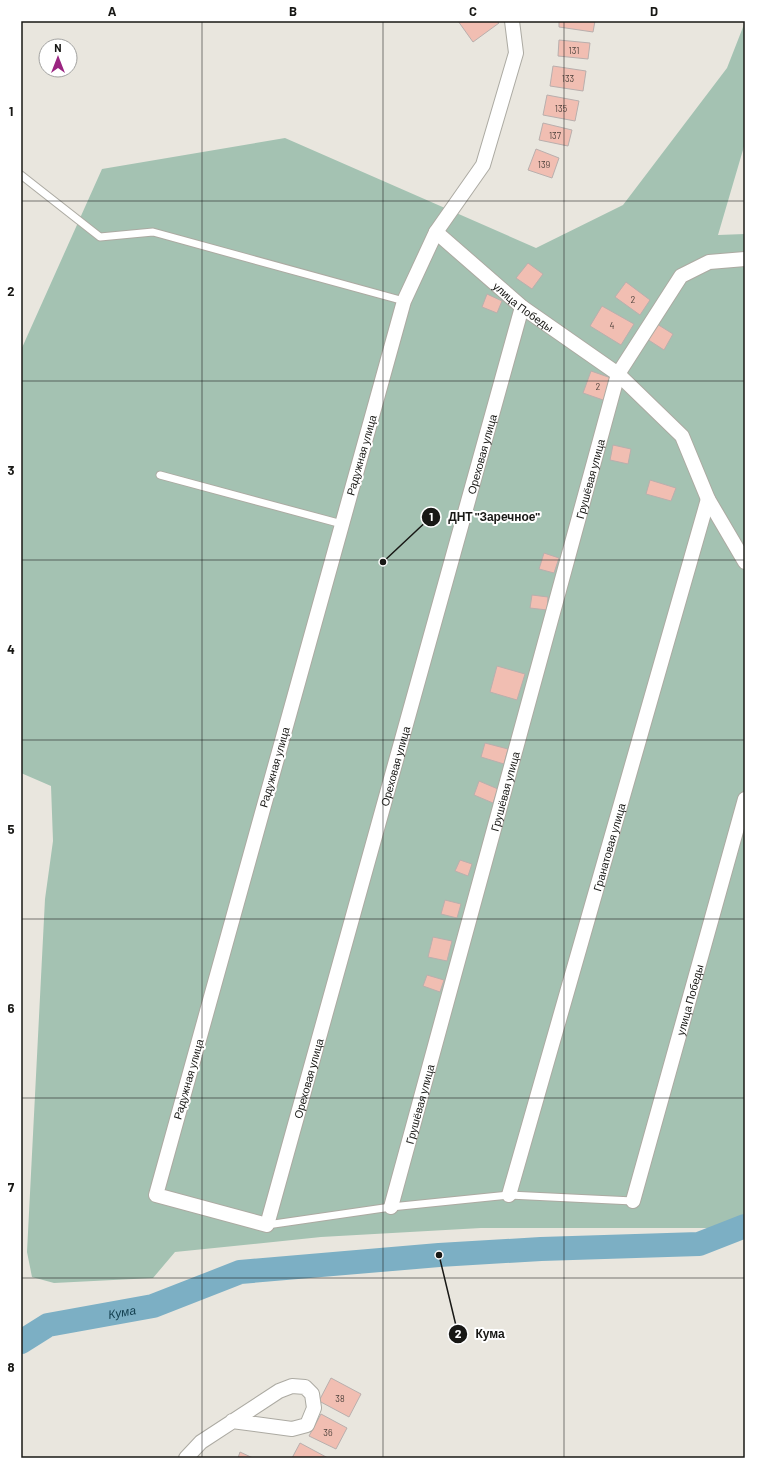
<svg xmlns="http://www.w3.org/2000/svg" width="766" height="1479" font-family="Barlow,sans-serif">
<rect width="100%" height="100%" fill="#e9e6de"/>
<!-- green -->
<polygon fill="#a4c2b2" points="745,22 745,143 718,235 745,234 745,1216 715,1228 481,1228 321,1237 175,1252 153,1278 54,1283 32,1277 27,1252 45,899 53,841 51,786 21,773 21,350 102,169 285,138 536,248 623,205 727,68"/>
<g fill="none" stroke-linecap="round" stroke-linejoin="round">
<!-- river -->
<path stroke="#7cafc4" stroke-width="24" id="s1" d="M21,1342L48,1325L153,1306L240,1272L439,1255L541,1249L699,1244L745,1226"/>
</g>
<!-- building -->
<g fill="#f1beb2" stroke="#b9afad">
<polygon points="458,21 497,21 499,23 473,42"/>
<polygon points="559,21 595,21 593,32 559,27"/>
<polygon points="559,40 590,43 588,59 558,56"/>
<polygon points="553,66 586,71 583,91 550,86"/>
<polygon points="547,95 579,101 575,121 543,115"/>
<polygon points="543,123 572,130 568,146 539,140"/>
<polygon points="536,149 559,158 552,178 528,170"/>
<polygon points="528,263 543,274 532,289 516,278"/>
<polygon points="626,282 650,300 640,315 615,297"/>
<polygon points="487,294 502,301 497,313 482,307"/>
<polygon points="602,306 634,324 621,345 590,326"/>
<polygon points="657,324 673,334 664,350 647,339"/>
<polygon points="591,371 614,379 606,401 583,393"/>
<polygon points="613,445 631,449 628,464 610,460"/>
<polygon points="650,480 676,488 671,501 646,494"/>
<polygon points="544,553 559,558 554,573 539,569"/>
<polygon points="532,595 548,597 547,610 530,608"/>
<polygon points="497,666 525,674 517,700 490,692"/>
<polygon points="485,743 508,749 504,764 481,757"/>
<polygon points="479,781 498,789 493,803 474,795"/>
<polygon points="460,860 472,864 468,876 455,871"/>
<polygon points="445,900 461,904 457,918 441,914"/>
<polygon points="433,937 452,941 447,961 428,957"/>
<polygon points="427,975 444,980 440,992 423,986"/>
<polygon points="331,1378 361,1394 349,1417 319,1401"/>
<polygon points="321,1414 347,1428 336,1449 309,1436"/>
<polygon points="300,1443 328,1458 292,1458"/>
<polygon points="240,1452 253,1458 238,1458"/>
</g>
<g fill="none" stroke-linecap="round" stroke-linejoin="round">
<!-- service casing -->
<g stroke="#acaaa2" stroke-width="9">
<g id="service">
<polyline points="21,175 100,237 153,232 404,301"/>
<polyline points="160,475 342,524"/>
<polyline points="267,1225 391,1207 509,1195 633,1201"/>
</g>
</g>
<!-- minor casing -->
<g stroke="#acaaa2" stroke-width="16">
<g id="minor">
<path id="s2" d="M512,21L516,53L483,165L436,232L404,301L156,1195L267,1225L522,307"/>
<path id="s3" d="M436,232L522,307L618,374L682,436L708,499L745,562"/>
<path id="s4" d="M509,1195L708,499"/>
<path id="s5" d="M633,1201L745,799"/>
<path id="s6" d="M391,1207L618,374L681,276L709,262L745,259"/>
<polyline points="186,1458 201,1442 279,1391 292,1386 305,1387 312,1394 314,1408 307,1425 292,1429 232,1421"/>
</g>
</g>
<!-- service -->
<use href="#service" stroke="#fff" stroke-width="7"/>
<!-- minor -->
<use href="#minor" stroke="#fff" stroke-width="14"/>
</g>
<!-- grid -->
<path fill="none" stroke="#181815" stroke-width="1" stroke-opacity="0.55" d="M202,21V1458M383,21V1458M564,21V1458M21,201H745M21,381H745M21,560H745M21,740H745M21,919H745M21,1098H745M21,1278H745"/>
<g text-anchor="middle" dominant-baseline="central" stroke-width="4" stroke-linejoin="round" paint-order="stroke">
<!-- number labels -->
<g font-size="9" fill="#4e423c">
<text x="574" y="50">131</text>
<text x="568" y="78">133</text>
<text x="561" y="108">135</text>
<text x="555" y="135">137</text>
<text x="544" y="164">139</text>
<text x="633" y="299">2</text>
<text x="612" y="325">4</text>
<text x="598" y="386">2</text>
<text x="340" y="1398">38</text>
<text x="328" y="1432">36</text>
</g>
<!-- street labels -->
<g font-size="11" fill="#181815" stroke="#fff">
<text stroke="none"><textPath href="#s3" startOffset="115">улица Победы</textPath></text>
<text stroke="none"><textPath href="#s2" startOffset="2150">Ореховая улица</textPath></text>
<text transform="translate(361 455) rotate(-74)">Радужная улица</text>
<text stroke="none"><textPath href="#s6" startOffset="755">Грушёвая улица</textPath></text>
<text stroke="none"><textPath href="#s2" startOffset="1826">Ореховая улица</textPath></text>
<text transform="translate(274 767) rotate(-74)">Радужная улица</text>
<text stroke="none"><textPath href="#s6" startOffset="431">Грушёвая улица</textPath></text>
<text stroke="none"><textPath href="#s4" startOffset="362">Гранатовая улица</textPath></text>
<text stroke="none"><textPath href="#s5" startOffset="209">улица Победы</textPath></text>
<text stroke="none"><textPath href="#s2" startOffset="1502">Ореховая улица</textPath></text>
<text transform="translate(188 1079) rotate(-74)">Радужная улица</text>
<text stroke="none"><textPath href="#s6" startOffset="107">Грушёвая улица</textPath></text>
</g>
<!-- water labels -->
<g font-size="12" font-style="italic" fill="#144050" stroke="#fff">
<text stroke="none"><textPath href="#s1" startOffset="107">Кума</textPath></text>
</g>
</g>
<!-- callouts -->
<path fill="none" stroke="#181815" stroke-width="1.5" d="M383 562L431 517M439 1255L458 1334"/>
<g fill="#181815" stroke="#fff" stroke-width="1.5">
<circle cx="383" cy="562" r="4"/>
<circle cx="439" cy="1255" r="4"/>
<circle cx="431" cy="517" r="10"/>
<circle cx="458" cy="1334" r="10"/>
</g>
<g font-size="12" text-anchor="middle" font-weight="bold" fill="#fff">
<text x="431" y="521">1</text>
<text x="458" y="1338">2</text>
</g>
<g font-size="12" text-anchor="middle" font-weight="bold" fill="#181815" stroke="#fff" stroke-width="4" stroke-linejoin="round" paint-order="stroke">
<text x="494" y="521">ДНТ "Заречное"</text>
<text x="490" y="1338">Кума</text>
</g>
<!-- border -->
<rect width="766" height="1479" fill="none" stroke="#ffffff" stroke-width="44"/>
<!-- north arrow -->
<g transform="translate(58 58)"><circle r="19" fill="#ffffff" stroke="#a3a3a1"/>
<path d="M0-3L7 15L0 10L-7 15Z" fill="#9b2581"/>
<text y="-6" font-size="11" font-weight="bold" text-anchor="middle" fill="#181815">N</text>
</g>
<rect x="22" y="22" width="722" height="1435" fill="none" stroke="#181815" stroke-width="1.5"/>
<g font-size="13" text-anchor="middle" font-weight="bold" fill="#181815">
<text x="112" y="16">A</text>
<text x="293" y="16">B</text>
<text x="473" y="16">C</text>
<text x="654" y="16">D</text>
<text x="11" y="116">1</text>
<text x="11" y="296">2</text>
<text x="11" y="475">3</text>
<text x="11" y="654">4</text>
<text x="11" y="834">5</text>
<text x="11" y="1013">6</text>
<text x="11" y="1192">7</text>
<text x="11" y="1372">8</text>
</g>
</svg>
